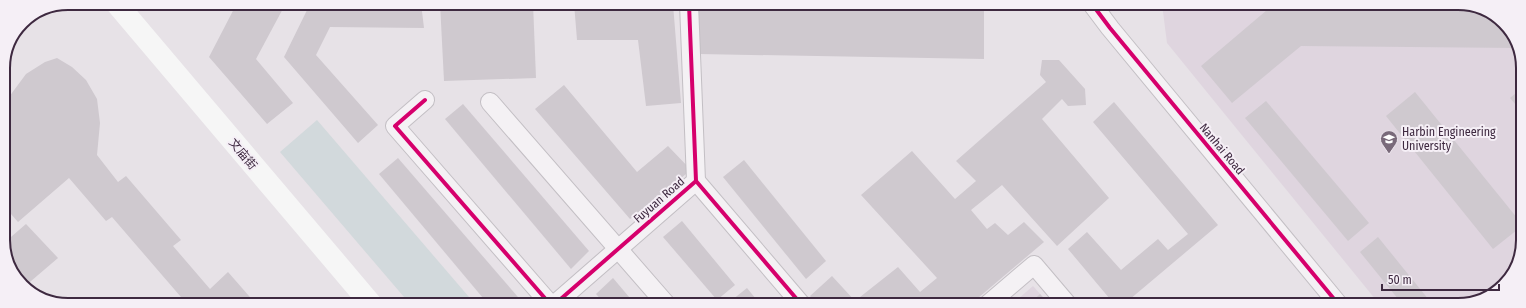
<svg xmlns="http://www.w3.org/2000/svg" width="1526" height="308" font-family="'Fira Sans Condensed','Noto Sans SC',sans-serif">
<rect width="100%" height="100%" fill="#e7e2e7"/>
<!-- built -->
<g fill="#dfd5df">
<polygon points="1162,4 1471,4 1504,22 1522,55 1522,253 1501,289 1462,305 1380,305 1167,43"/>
<polygon points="1033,286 1050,305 1011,305"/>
</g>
<!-- green -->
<polygon fill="#d2d9dc" points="317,120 475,304 410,304 280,152"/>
<!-- building -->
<g fill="#cfc9cf">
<polygon points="237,3 286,3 256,59 293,103 267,124 209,57"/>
<polygon points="421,3 424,28 330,27 316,55 378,125 358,143 284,57 310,4"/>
<polygon points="440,3 533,3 536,78 444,81"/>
<polygon points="574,3 673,4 681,103 646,106 638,40 577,40"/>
<polygon points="699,4 984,4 984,59 699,54"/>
<polygon points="1274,4 1471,4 1504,22 1518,48 1301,46 1232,103 1201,66"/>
<polygon points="57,58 72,67 86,80 97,99 100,123 97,155 118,182 126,176 181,240 173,246 210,289 228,272 256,304 187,304 112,217 106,221 69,178 18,222 4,206 4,158 7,155 4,143 3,113 9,97 26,74 45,62"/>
<polygon points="1042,60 1059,60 1085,89 1086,105 1068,106 1062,99 1042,119 1109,198 1057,246 1002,185 971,210 987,229 995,223 1008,235 1024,222 1044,242 971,304 817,304 810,296 832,276 855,301 898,267 920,292 937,278 861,195 912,151 955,199 976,181 956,161 1046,82 1040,75"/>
<polygon points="564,85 637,172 668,146 691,170 630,219 535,109"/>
<polygon points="1522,88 1522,112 1510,98"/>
<polygon points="1415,92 1522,224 1522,226 1493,249 1386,116"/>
<polygon points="1266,101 1369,223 1348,241 1245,118"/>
<polygon points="1114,102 1218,225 1123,305 1115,305 1068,249 1087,232 1121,270 1158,239 1168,250 1188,234 1093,122"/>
<polygon points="463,104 589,251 571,269 445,119"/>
<polygon points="398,158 524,304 488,304 379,174"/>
<polygon points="744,160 826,261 806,279 723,177"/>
<polygon points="682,221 735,285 717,300 663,237"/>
<polygon points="26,224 58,258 24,287 22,286 4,253 4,243"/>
<polygon points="1378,237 1433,305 1403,305 1360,252"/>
<polygon points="1512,269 1501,289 1475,300 1475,299"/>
<polygon points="613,278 635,304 605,304 596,294"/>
<polygon points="747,288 760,304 727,304"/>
<polygon points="1040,294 1050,305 1028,305"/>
</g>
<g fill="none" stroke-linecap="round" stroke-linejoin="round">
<!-- minor casing -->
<g stroke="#c3bfc4" stroke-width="20">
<g id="minor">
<polyline points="1092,4 1110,28 1339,305"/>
<polyline points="425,100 395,126 550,304"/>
<polyline points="490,102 666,304"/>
<polyline points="696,181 801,304"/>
<polyline points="555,304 696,181 689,4"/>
<polyline points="987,305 1034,265 1068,305"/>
</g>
</g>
<!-- minor -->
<use href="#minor" stroke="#f4f1f4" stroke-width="18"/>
<!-- secondary -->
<polyline stroke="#f6f6f6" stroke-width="22" points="116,3 371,304"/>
<!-- cycleway casing -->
<g stroke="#f5eff6" stroke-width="6">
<g id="cycleway">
<polyline points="1092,4 1110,28 1339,305"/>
<polyline points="425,100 395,126 550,304"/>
<polyline points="696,181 801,304"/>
<polyline points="555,304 696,181 689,4"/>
</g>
</g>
<!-- cycleway -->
<use href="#cycleway" stroke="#d6006c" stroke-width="4"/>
</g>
<!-- icons -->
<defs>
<g id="university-pin" transform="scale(0.9)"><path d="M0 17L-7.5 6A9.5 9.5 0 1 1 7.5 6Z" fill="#796a7a" stroke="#f5eff6"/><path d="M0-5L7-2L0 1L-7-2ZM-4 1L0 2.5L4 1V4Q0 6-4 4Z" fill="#fff"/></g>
</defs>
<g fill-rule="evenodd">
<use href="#university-pin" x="1389" y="139"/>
</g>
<g text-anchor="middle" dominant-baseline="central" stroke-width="4" stroke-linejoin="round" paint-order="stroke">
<!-- poi labels -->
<g font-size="12" fill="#3e2940" stroke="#f5eff6" text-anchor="start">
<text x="1402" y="132">Harbin Engineering<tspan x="1402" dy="14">University</tspan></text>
</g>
<!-- street labels -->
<g font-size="12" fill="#3e2940" stroke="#f5eff6">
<text transform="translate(1222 149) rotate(50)">Nanhai Road</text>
<text transform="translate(243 154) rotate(50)">文庙街</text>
<text transform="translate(659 200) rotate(-41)">Fuyuan Road</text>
</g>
</g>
<!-- crop -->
<path d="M0 0H1526V308H0ZM68 10H1458A58 58 0 0 1 1516 68V240A58 58 0 0 1 1458 298H68A58 58 0 0 1 10 240V68A58 58 0 0 1 68 10Z" fill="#f5eff6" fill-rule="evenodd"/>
<path fill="none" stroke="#3e2940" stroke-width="2" d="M68 10H1458A58 58 0 0 1 1516 68V240A58 58 0 0 1 1458 298H68A58 58 0 0 1 10 240V68A58 58 0 0 1 68 10Z"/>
<!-- scale -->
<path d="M1382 284v6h117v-6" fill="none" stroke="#3e2940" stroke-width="2"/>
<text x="1388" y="284" font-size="12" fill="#3e2940" stroke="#f5eff6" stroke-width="3" paint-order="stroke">50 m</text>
</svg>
